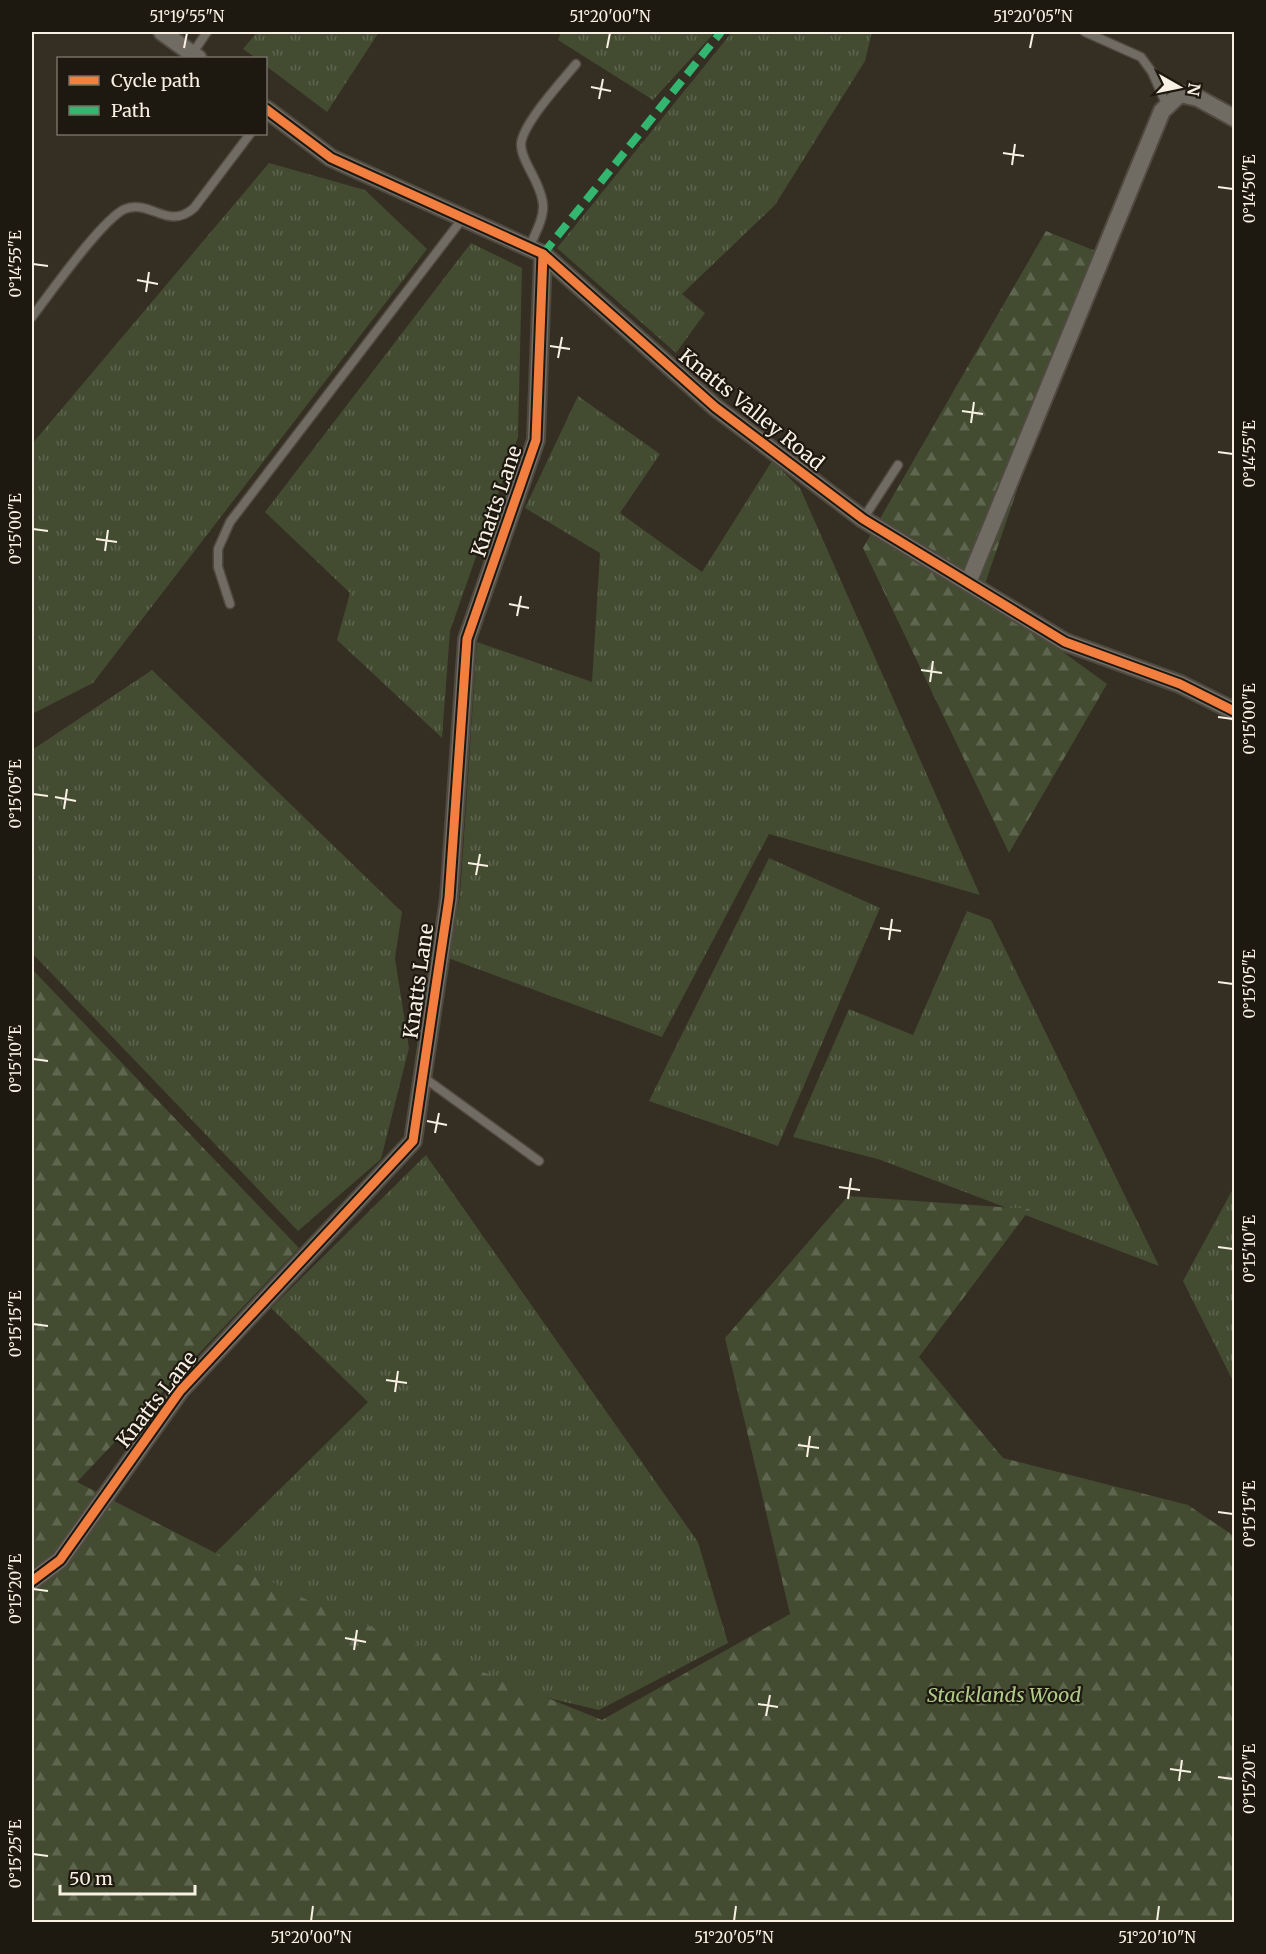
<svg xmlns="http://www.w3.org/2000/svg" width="1266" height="1954" font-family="Merriweather,serif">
<defs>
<pattern id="grass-tufts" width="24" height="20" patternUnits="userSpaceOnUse" patternTransform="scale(1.5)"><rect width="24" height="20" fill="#434c31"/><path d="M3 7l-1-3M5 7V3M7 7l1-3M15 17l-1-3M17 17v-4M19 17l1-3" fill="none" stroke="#5f664f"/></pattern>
<pattern id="forest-firs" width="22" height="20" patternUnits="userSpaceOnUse" patternTransform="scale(1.5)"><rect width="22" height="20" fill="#434c31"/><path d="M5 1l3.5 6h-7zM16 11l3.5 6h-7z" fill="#5f664f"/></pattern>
</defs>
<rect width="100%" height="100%" fill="#342e23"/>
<!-- grass -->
<g fill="url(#grass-tufts)">
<polygon points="257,32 379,32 327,112 266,66 266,58 256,58 243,49"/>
<polygon points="561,32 715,32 653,100 558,40"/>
<polygon points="732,32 872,32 865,61 775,205 682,294 705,313 676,353 557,248"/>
<polygon points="269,163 365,190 427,249 93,683 32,714 32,444"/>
<polygon points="471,243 522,268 518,437 450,631 442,738 337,640 350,593 265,512"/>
<polygon points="578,396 660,454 620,513 702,572 772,461 800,488 980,895 769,834 662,1037 448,958 460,896 477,642 592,682 600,553 525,508"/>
<polygon points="152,670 402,912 395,958 409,1048 381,1159 298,1231 32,953 32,750"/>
<polygon points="769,858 880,908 778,1146 649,1101"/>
<polygon points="967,911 991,920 1159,1266 881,1160 793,1137 849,1009 913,1035"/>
<polygon points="426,1155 698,1542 728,1643 599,1710 470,1680 198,1570 368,1402 271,1308"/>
<polygon points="1234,1187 1234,1383 1183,1281"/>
</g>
<!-- forest -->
<g fill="url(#forest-firs)">
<polygon points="1046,231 1098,252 982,593 1107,684 1009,853 863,548"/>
<polygon points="32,969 299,1248 77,1482 317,1605 602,1720 790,1614 725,1338 848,1196 1030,1209 919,1357 1003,1458 1188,1505 1234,1536 1234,1922 32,1922"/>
</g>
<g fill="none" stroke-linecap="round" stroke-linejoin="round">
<!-- service casing -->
<g stroke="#4f4a40" stroke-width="11">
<g id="service">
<polyline points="1085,32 1141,57 1152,72 1167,106"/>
<polyline points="192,54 207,32"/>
<path d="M529,248C545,212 550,207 530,170C526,162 521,154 521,144C523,123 562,81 576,64"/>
<path d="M32,317C48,296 103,218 125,209C151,199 168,231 194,208L250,134"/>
<polyline points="863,519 898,465"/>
<polyline points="230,604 218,567 218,549 230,522 463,218"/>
<polyline points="423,1077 539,1161"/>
</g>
</g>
<!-- minor casing -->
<g stroke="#4f4a40" stroke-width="20">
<g id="minor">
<polyline points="162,32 198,58"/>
<polyline points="266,109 331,158 543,254 715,407 863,519 1065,642 1180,684 1234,711"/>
<polyline points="968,583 1162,111 1180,94 1198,98 1234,118"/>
<polyline points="32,1581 60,1560 180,1391 413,1141 449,898 467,639 536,440 543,254"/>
</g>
</g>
<!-- service -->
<use href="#service" stroke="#706c64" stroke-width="8"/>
<!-- minor -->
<use href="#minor" stroke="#706c64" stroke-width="16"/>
<!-- quiet -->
<polyline stroke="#33b770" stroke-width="8" stroke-dasharray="15 8" stroke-linecap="butt" points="543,254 721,32"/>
<!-- cycleway casing -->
<g stroke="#1e1910" stroke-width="13">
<g id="cycleway">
<polyline points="266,109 331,158 543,254 715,407 863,519 1065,642 1180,684 1234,711"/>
<polyline points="32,1581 60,1560 180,1391 413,1141 449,898 467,639 536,440 543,254"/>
</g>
</g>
<!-- cycleway -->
<use href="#cycleway" stroke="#f27e40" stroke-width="9"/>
</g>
<!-- ticks -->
<path fill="none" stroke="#f8f0e3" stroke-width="2" d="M184,48L187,33M607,48L610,33M1030,48L1033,33M591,87L611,91M599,99L603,79M1003,153L1024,156M1012,165L1015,144M1218,187L1233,189M33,264L48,266M137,280L158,284M146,292L149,272M550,346L570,349M558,358L562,337M962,411L983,414M971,423L974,402M1218,452L1233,454M33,529L48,531M96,539L117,542M105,551L108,530M509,604L529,608M517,616L521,596M921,670L942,673M930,682L933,661M1218,717L1233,719M33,794L48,796M55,797L76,801M64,809L67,789M468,863L488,866M476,875L480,854M880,928L901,931M889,940L892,919M1218,982L1233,984M33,1059L48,1061M427,1121L447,1125M435,1133L439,1113M839,1187L860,1190M848,1199L851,1178M1218,1247L1233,1249M33,1324L48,1326M386,1380L407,1383M395,1392L398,1371M798,1445L819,1448M807,1457L810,1436M1218,1512L1233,1514M33,1589L48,1591M345,1638L366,1642M354,1650L357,1630M758,1704L778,1707M766,1716L770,1695M1170,1769L1191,1772M1218,1777L1233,1779M1179,1781L1182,1760M33,1854L48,1856M311,1921L313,1906M734,1921L736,1906M1157,1921L1159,1906"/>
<g text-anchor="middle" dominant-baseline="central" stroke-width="4.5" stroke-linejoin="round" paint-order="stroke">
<!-- street labels -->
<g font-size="20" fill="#f8f0e3" stroke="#1e1910">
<text transform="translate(752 409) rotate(39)">Knatts Valley Road</text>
<text transform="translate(496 501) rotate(-71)">Knatts Lane</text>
<text transform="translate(418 981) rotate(-82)">Knatts Lane</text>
<text transform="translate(156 1399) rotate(-52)">Knatts Lane</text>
</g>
<!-- park labels -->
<g font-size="20" font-style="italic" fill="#b0cb88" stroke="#1e1910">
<text x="1004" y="1694">Stacklands Wood</text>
</g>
</g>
<!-- border -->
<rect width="1266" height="1954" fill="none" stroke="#1e1910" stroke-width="66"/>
<!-- legend -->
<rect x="57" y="57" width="210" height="78" fill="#1e1910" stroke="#756f64" stroke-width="1.5"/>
<rect x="69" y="76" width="30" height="9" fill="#f27e40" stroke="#756f64" stroke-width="1.5"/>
<text x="111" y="87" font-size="18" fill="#f8f0e3">Cycle path</text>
<rect x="69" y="106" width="30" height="9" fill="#33b770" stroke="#756f64" stroke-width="1.5"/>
<text x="111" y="117" font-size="18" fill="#f8f0e3">Path</text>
<!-- north arrow -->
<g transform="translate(1179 87) rotate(99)" stroke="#1e1910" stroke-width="4.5" paint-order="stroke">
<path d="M0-4.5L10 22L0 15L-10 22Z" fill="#f8f0e3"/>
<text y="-9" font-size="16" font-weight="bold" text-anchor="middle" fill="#f8f0e3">N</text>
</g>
<!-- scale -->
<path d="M60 1885v9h135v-9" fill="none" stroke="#f8f0e3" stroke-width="3"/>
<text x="69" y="1885" font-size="18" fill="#f8f0e3" stroke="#1e1910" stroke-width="4.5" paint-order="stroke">50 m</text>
<rect x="33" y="33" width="1200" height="1888" fill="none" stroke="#f8f0e3" stroke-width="2"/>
<g font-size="15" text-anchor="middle" fill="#f8f0e3">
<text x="187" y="22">51°19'55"N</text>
<text x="610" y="22">51°20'00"N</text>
<text x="1033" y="22">51°20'05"N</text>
<text transform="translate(1250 189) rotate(-90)" y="5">0°14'50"E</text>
<text transform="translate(16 264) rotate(-90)" y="5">0°14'55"E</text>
<text transform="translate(1250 454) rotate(-90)" y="5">0°14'55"E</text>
<text transform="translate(16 529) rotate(-90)" y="5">0°15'00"E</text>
<text transform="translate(1250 719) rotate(-90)" y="5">0°15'00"E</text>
<text transform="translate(16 794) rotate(-90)" y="5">0°15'05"E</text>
<text transform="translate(1250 984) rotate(-90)" y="5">0°15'05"E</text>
<text transform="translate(16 1059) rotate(-90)" y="5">0°15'10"E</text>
<text transform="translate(1250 1249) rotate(-90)" y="5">0°15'10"E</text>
<text transform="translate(16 1324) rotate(-90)" y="5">0°15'15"E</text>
<text transform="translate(1250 1514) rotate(-90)" y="5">0°15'15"E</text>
<text transform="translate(16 1589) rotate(-90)" y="5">0°15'20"E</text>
<text transform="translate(1250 1779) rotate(-90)" y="5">0°15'20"E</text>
<text transform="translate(16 1854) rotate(-90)" y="5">0°15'25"E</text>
<text x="311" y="1943">51°20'00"N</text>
<text x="734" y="1943">51°20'05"N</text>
<text x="1157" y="1943">51°20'10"N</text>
</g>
</svg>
